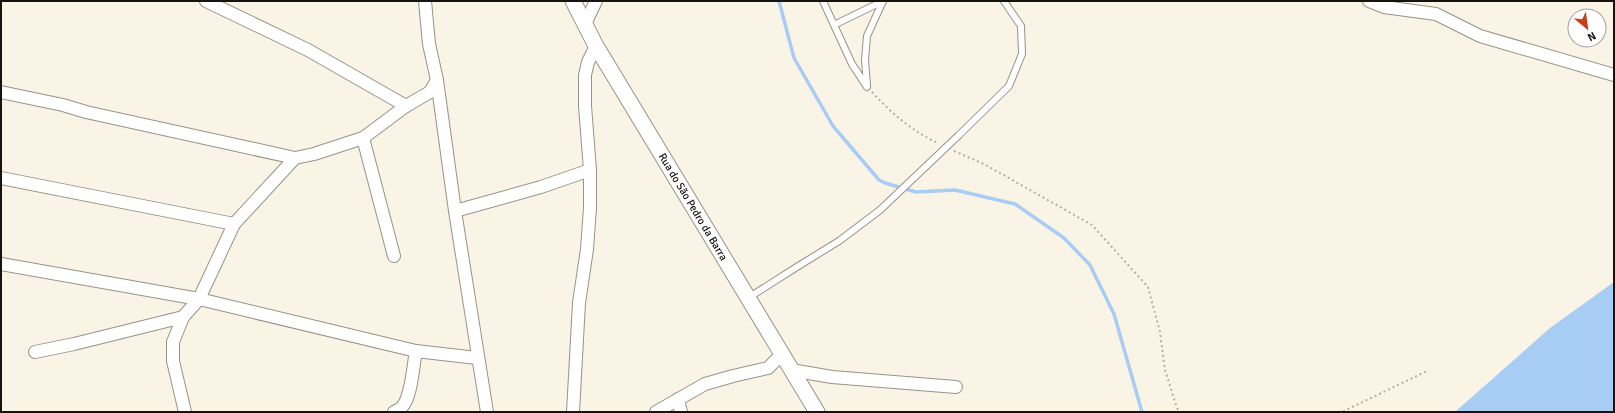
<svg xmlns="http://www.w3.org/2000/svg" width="1615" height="413" font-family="Signika,sans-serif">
<rect width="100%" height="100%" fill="#faf4e6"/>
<!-- water -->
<polygon fill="#a8cdf4" points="1614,282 1614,412 1455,412 1550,328"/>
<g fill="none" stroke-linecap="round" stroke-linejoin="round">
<!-- stream -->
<polyline stroke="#a8cdf4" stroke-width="3.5" points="779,1 794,58 833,126 879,180 885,183 916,192 955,190 1015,204 1064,238 1090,265 1114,314 1142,412"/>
<!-- service casing -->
<g stroke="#989386" stroke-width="8">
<g id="service">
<polyline points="823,1 852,64 867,87"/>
<polyline points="834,25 883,1"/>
<polyline points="867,85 865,60 867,36 883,1"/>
<polyline points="959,135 1009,86 1022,54 1021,26 1004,1"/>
<polyline points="748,298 800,265"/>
</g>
</g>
<!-- minor casing -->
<g stroke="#989386" stroke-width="14">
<g id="minor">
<polyline points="206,1 308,50 406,106"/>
<polyline points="425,1 429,44 437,80 455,211 487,412"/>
<polyline points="1369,1 1384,7 1436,14 1480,36 1614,75"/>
<polyline points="585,24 596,1"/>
<polyline points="1,92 63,105 86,112 295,158"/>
<polyline points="363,138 394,256"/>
<polyline points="1,178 234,224"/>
<polyline points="455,211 541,187 590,170"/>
<polyline points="1,264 199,299 416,351 477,358"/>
<polyline points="35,352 74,344 183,317"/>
<polyline points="791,370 832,377 956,387"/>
<polyline points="678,399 681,412"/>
<polyline points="185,412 173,361 173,342 183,317 199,299 234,224 295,158 314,154 363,138 406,106 430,92 437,80"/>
<path d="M394,412C396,411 400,409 402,407C412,396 413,365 416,351"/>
<polyline points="573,412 579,303 587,249 590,208 590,170 585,106 585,75 588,62 596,46"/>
<polyline points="656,412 705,384 733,376 768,368 782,354"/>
</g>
</g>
<!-- tertiary casing -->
<g stroke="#989386" stroke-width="17">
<polyline id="tertiary" points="573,1 596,46 817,412"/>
</g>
<!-- path -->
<g stroke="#b4afa4" stroke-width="2" stroke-dasharray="2 3" stroke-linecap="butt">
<path d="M872,92C890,112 913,132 938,143"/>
<polyline points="954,151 984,164 1092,225 1148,287 1160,332 1165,370 1177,408 1180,412"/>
<polyline points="1338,412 1344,411 1427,371"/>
</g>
<!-- service -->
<use href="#service" stroke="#fff" stroke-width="6"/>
<!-- minor -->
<use href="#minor" stroke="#fff" stroke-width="12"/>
<!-- tertiary -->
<use href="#tertiary" stroke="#fff" stroke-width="15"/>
<!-- service-bridge casing -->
<g stroke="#989386" stroke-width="8" stroke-linecap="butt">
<polyline id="service-bridge" points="800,265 839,241 880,210 959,135"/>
</g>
<!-- service-bridge -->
<use href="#service-bridge" stroke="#fff" stroke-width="6"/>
</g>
<g text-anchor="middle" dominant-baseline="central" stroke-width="3" stroke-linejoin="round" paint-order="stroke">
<!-- street labels -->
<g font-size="11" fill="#16140f" stroke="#fff">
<text transform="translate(693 207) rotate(59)">Rua do São Pedro da Barra</text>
</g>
</g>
<!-- border -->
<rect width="1615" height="413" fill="none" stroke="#16140f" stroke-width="4"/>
<!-- north arrow -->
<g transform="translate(1587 28) rotate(151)"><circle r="19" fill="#ffffff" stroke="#a2a19f"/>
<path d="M0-3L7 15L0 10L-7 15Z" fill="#c83e19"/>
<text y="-6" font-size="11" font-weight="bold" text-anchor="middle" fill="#16140f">N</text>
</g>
</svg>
